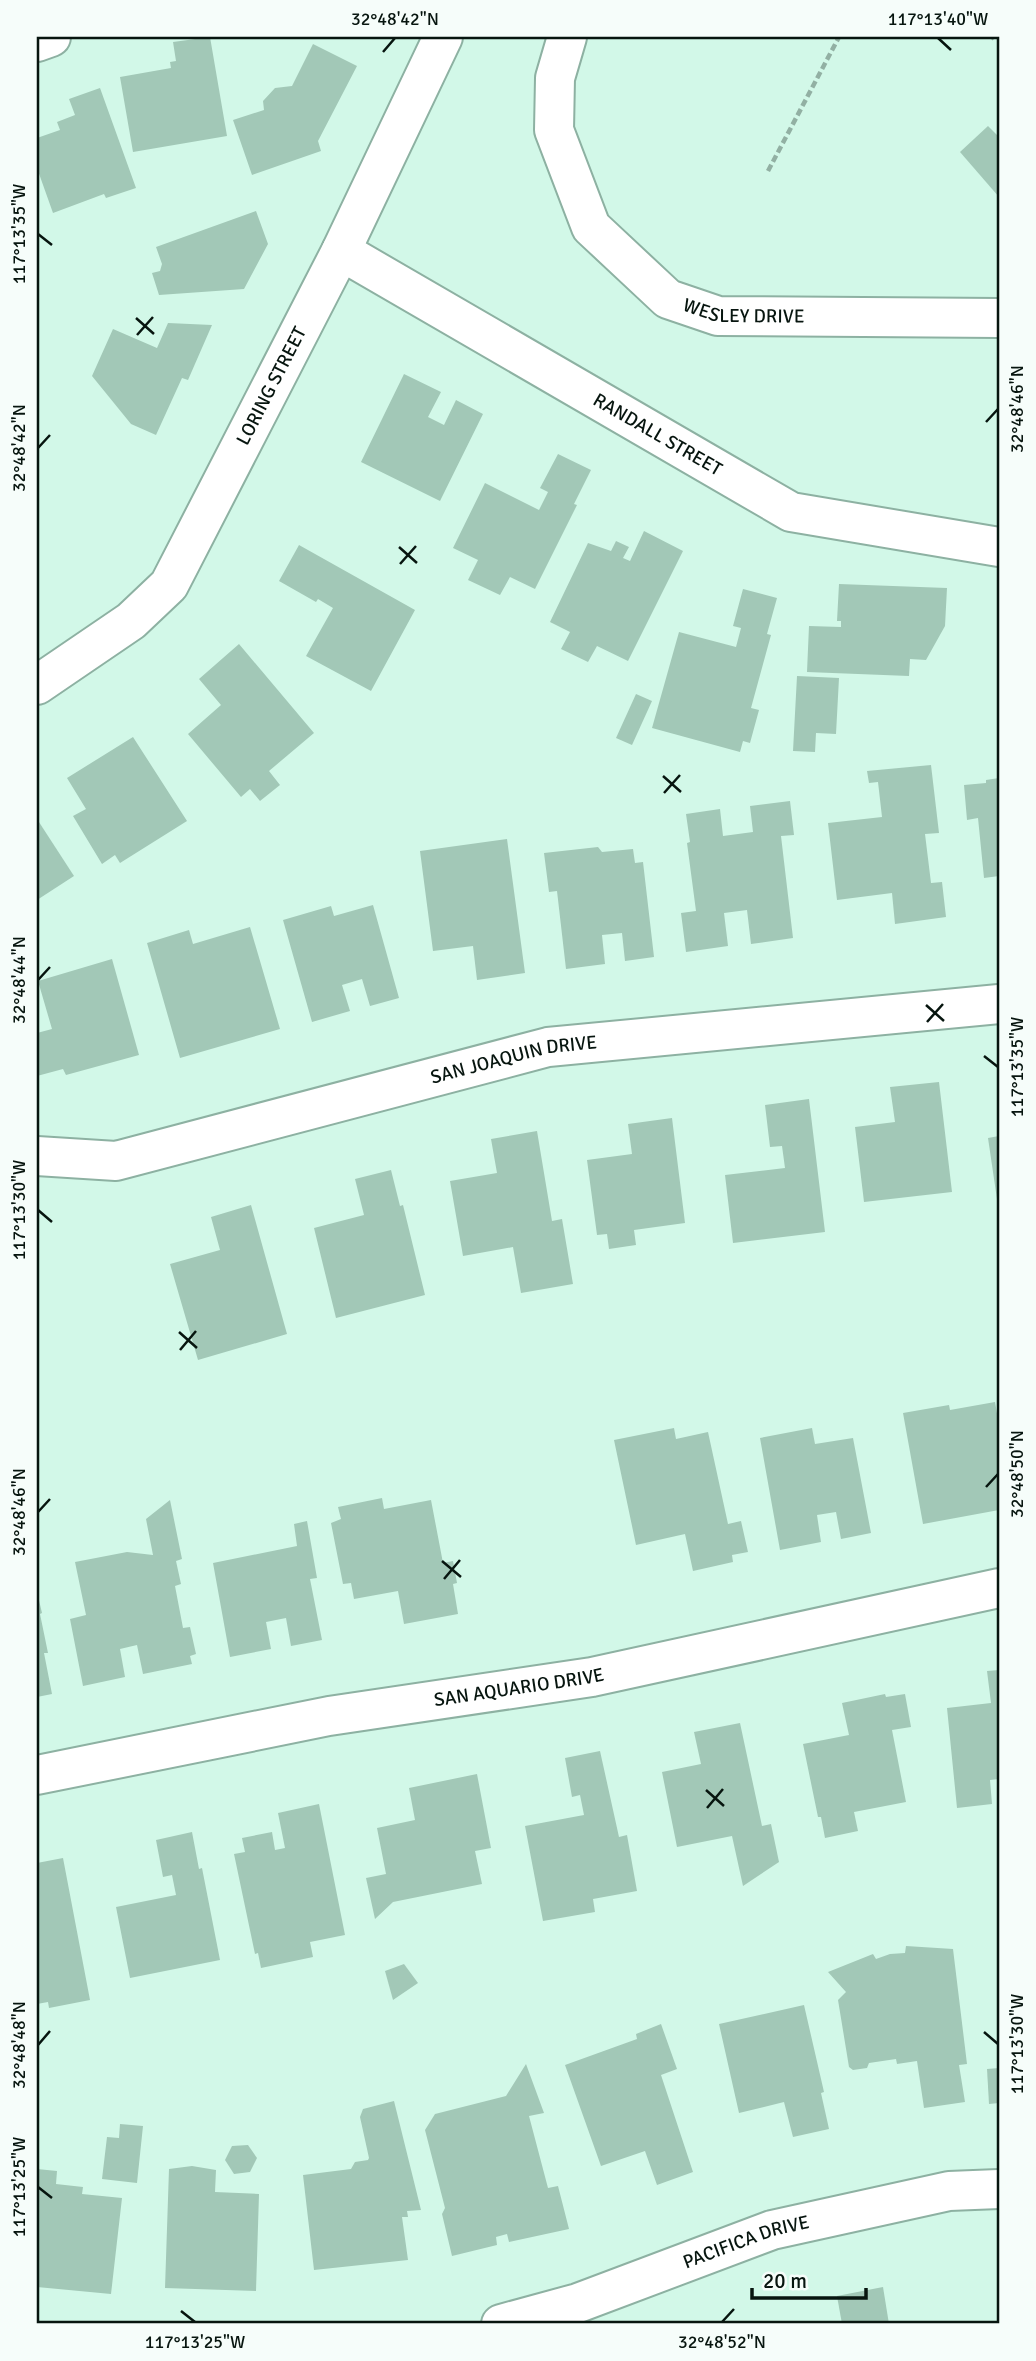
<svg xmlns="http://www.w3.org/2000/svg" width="1036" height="2361" font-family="Signika,sans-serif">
<rect width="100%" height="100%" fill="#d2f8e8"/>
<!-- building -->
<g fill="#a2c8b7">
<polygon points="210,37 227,136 133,152 120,77 171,68 170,62 176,61 173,42"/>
<polygon points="313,44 357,66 318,141 321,151 252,175 233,120 264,110 263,101 275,88 292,86"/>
<polygon points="100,88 136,188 106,198 104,194 53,213 37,168 37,138 60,130 57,122 75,115 69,99"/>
<polygon points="988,126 999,137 999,197 960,152"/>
<polygon points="256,211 268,244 244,289 159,295 152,273 160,271 162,264 156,247"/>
<polygon points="168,323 212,325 188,380 182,378 156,435 131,424 92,376 113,329 157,348"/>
<polygon points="404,374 441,392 428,417 444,425 456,400 483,414 440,501 361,462"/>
<polygon points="558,454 591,470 574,504 577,505 535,589 510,577 500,595 468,580 478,560 453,548 485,483 539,510 548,492 540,488"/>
<polygon points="644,531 683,551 628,661 597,646 588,662 561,649 570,632 550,622 588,543 611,551 616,541 629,547 623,558 630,561"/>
<polygon points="299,545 415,610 371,691 306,656 333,608 318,599 316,602 279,581"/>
<polygon points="839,584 947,588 945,626 926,660 910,659 909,676 807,672 809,626 841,627 841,621 837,621"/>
<polygon points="743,589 777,598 767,634 771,635 751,708 759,710 750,743 743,741 740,752 652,728 679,632 736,647 741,628 733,626"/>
<polygon points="239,644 314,733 269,771 280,785 260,801 250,789 241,797 188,734 221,705 199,679"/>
<polygon points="797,676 839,678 836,734 816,733 815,752 793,751"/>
<polygon points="636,694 652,701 632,745 616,738"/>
<polygon points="133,737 187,821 120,863 115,855 102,864 73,816 86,809 67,778"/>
<polygon points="931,765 939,833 925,834 931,883 942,882 946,917 895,924 892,893 837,900 828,823 882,817 878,782 869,783 867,771"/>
<polygon points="999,778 999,876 984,878 978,818 967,820 964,785 986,783 986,780"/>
<polygon points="790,801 794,835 781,836 793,938 751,944 747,910 724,913 728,946 686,952 681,913 696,911 687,843 690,842 686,814 720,809 723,836 753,832 750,806"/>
<polygon points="37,819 74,876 37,900"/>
<polygon points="507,839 525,973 477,980 473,946 433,951 420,851"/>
<polygon points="598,847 602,852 633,849 635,863 643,862 654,957 625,961 622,933 602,935 605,964 566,969 557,891 549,892 544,853"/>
<polygon points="373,905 399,998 370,1006 362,979 342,985 350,1011 312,1022 283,920 331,906 334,916"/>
<polygon points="250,927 280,1029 180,1058 147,943 189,930 193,944"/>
<polygon points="112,959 139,1055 66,1075 63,1069 37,1076 37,1033 52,1029 38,981"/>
<polygon points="939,1082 952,1192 864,1202 855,1127 895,1122 890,1087"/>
<polygon points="809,1099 825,1232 733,1243 725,1175 785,1168 782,1146 770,1147 765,1105"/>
<polygon points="672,1118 685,1223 634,1230 636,1245 609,1249 607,1234 597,1235 587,1160 632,1154 628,1124"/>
<polygon points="537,1131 552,1221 562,1219 573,1284 521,1293 513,1247 463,1256 450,1181 497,1173 491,1139"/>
<polygon points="999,1136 999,1206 998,1206 988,1138"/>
<polygon points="391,1170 400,1206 403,1205 425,1295 336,1318 314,1228 364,1215 355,1179"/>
<polygon points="251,1205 287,1334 198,1360 170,1264 220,1250 211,1217"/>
<polygon points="995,1402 999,1425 999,1510 923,1524 903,1413 949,1405 950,1410"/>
<polygon points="674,1428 676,1439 708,1432 728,1524 741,1521 748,1552 732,1555 733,1562 693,1571 685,1534 636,1545 614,1440"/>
<polygon points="812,1428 815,1444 853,1438 871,1533 841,1539 836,1512 817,1515 821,1542 780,1550 760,1438"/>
<polygon points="382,1498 384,1509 431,1500 443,1563 453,1561 457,1583 453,1584 458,1614 404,1624 398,1591 354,1599 351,1583 343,1584 331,1523 341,1519 338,1507"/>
<polygon points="170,1500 182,1559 176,1561 181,1584 175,1586 183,1628 190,1627 196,1654 190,1656 192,1664 143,1674 137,1645 120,1649 125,1677 83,1686 70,1619 86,1615 75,1562 127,1552 153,1555 146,1519"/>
<polygon points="307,1521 317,1578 310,1579 322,1640 291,1646 286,1618 266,1622 271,1649 230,1657 213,1563 297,1546 294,1524"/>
<polygon points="37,1592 42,1613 40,1614 48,1653 44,1653 52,1694 37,1697"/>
<polygon points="999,1670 999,1779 990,1780 992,1804 957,1808 947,1708 991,1703 987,1671"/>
<polygon points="885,1694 886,1697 905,1694 911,1727 892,1730 906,1802 854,1812 858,1831 825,1838 821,1817 818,1817 803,1744 849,1735 842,1703"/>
<polygon points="740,1723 762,1826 771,1824 779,1862 743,1886 732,1836 677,1847 662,1772 701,1764 694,1732"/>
<polygon points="600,1751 619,1837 627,1835 637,1891 593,1899 595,1912 543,1921 525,1826 584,1815 580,1795 572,1797 565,1758"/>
<polygon points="477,1774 491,1848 475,1851 482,1884 393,1902 375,1919 366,1878 386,1874 377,1828 415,1820 409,1788"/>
<polygon points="319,1804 345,1935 310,1942 313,1957 261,1968 258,1953 255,1954 234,1854 245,1852 242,1838 272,1832 275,1850 285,1848 278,1813"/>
<polygon points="192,1832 199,1869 202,1868 220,1960 130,1978 116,1907 176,1895 172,1875 163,1877 156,1840"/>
<polygon points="63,1858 90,2000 49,2008 48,2002 37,2004 37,1863"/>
<polygon points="906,1946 953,1949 967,2064 959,2065 965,2102 924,2108 917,2061 897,2064 896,2059 869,2063 867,2068 853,2070 849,2067 838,2000 846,1992 828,1972 873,1954 876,1959 890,1954 905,1953"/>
<polygon points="404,1964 418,1983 393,2000 385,1971"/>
<polygon points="804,2005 824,2092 821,2093 829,2129 793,2137 784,2102 739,2113 719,2024"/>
<polygon points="661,2024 677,2069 661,2075 693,2172 657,2185 645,2151 601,2166 565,2065 637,2039 636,2034"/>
<polygon points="526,2064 544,2113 529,2116 548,2188 558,2186 569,2229 509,2242 507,2234 496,2237 497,2245 452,2256 442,2214 445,2208 425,2130 435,2114 506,2096"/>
<polygon points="999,2068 999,2103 989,2104 987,2069"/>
<polygon points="394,2101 421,2210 407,2211 408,2217 402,2217 408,2260 314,2270 303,2175 351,2169 355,2162 368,2160 369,2158 360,2117 363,2109"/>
<polygon points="120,2124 143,2126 137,2183 102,2179 107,2137 119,2138"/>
<polygon points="248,2145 257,2158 250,2172 234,2174 225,2160 232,2146"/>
<polygon points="192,2166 216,2170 215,2192 259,2194 256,2291 165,2288 169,2169"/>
<polygon points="37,2169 57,2171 56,2184 83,2187 82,2194 122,2198 111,2294 37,2287"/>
<polygon points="883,2287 889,2324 842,2324 837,2296"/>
</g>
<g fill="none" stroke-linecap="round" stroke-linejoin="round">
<!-- minor casing -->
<g stroke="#8db1a2" stroke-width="42">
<g id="minor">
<path id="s1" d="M567,37L555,78L554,130L591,227L668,299L718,316L999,318"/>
<polyline points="37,42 51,37"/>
<path id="s2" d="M341,251L791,512L999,547"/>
<path id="s3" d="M37,685L131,621L169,585L341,251L443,37"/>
<path id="s4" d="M37,1156L116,1161L548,1047L999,1004"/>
<path id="s5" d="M37,1775L329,1716L592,1677L999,1588"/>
<path id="s6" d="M501,2324L578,2303L772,2230L949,2191L999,2189"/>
</g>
</g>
<!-- path -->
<g stroke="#92b0a3" stroke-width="4.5" stroke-dasharray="7 3.5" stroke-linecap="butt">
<polyline points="991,39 993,37"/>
<polyline points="768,171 839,37"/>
</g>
<!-- minor -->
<use href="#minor" stroke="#fff" stroke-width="38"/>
</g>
<!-- ticks -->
<path fill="none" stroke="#07150f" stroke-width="2.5" d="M938,38L951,50M383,52L395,38M38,234L52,245M136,318L154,334M137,335L153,317M986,422L998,409M38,448L50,435M399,547L417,563M400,564L416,546M663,776L681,792M664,793L680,775M38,980L50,967M926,1005L944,1021M927,1022L943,1004M984,1056L998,1067M38,1210L52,1222M179,1332L197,1348M180,1350L196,1331M986,1487L998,1474M38,1512L50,1499M442,1561L461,1577M444,1579L460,1560M706,1790L724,1806M707,1808L723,1789M984,2032L998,2044M38,2045L50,2031M38,2187L52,2198M181,2311L195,2322M722,2322L734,2309"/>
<g text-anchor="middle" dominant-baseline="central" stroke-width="7" stroke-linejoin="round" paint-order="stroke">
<!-- street labels -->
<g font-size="19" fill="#07150f" stroke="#f6fdfa">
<text stroke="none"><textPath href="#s1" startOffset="382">WESLEY DRIVE</textPath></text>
<text stroke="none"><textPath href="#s3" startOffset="390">LORING STREET</textPath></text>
<text stroke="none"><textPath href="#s2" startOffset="366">RANDALL STREET</textPath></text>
<text stroke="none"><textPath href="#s4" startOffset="490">SAN JOAQUIN DRIVE</textPath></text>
<text stroke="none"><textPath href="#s5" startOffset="490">SAN AQUARIO DRIVE</textPath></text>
<text stroke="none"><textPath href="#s6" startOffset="259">PACIFICA DRIVE</textPath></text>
</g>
</g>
<!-- border -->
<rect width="1036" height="2361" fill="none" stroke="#f6fdfa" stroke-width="77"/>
<!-- scale -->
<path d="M752 2288v10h114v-10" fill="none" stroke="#07150f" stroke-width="3.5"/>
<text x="763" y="2288" font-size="21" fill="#07150f" stroke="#f6fdfa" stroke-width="5" paint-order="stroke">20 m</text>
<rect x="38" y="38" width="960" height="2284" fill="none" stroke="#07150f" stroke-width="2.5"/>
<g font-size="18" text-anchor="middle" fill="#07150f">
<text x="395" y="25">32°48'42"N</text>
<text x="938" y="25">117°13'40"W</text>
<text transform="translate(19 234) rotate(-90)" y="6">117°13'35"W</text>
<text transform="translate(1017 409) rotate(-90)" y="6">32°48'46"N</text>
<text transform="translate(19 448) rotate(-90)" y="6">32°48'42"N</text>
<text transform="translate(19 980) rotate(-90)" y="6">32°48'44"N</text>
<text transform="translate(1017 1067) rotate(-90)" y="6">117°13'35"W</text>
<text transform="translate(19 1210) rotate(-90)" y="6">117°13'30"W</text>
<text transform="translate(1017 1474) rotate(-90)" y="6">32°48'50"N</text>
<text transform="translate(19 1512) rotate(-90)" y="6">32°48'46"N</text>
<text transform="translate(1017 2044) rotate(-90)" y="6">117°13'30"W</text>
<text transform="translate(19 2045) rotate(-90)" y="6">32°48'48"N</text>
<text transform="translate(19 2187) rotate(-90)" y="6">117°13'25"W</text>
<text x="195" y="2348">117°13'25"W</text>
<text x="722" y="2348">32°48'52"N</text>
</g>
</svg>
